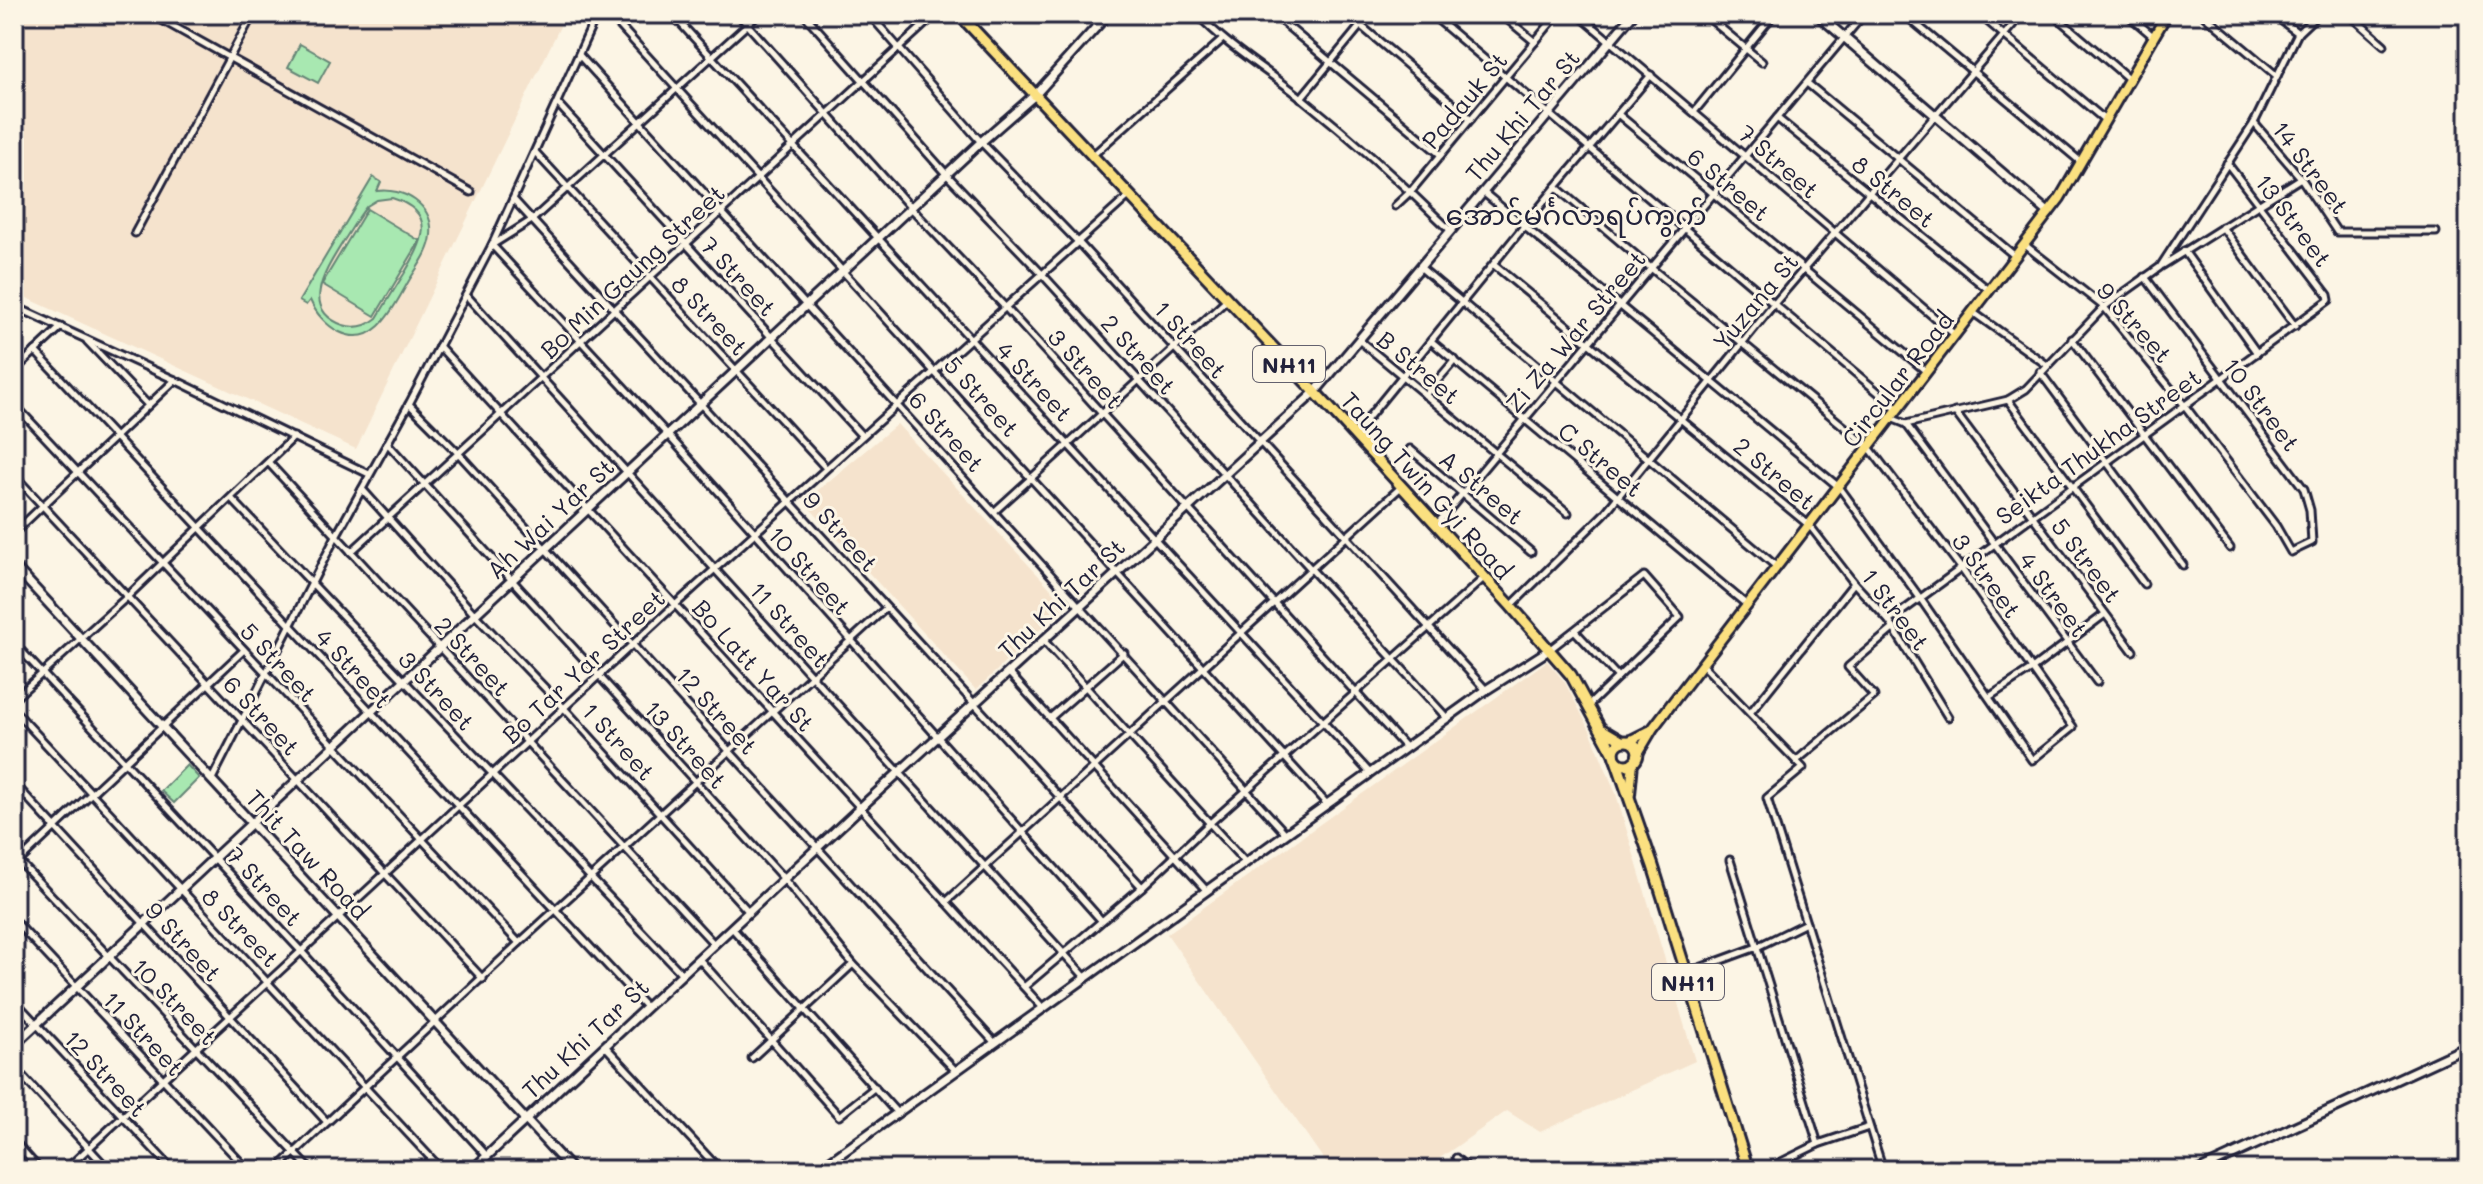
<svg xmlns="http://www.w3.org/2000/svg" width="2483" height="1184" font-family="Mali,'Noto Sans Myanmar',sans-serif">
<rect width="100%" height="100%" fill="#fcf5e5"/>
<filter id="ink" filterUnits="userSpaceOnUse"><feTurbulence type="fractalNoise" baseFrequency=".0125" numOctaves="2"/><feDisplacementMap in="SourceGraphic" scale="16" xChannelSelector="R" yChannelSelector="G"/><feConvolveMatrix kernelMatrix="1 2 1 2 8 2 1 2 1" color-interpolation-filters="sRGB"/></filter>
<g filter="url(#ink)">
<!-- built -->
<g fill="#f5e3cd">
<polygon points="14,14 566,14 356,449 14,292"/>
<polygon points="897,424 1066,605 976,690 804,502"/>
<polygon points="1547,661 1564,681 1590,730 1616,794 1695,1061 1540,1132 1507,1111 1423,1170 1331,1170 1167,934"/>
</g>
<!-- green -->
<g fill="#a8e8b1" stroke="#658576" stroke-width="2" fill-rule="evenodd">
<polygon points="300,44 330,61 318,83 288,67"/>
<path d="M373,177L381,182L377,191C403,187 434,205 431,235C430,251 418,266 410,279C401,294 392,314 379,326C353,350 321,326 310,300L306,305L299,301ZM392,198C439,213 423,242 404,274C395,288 386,303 377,318C367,326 355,329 343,325C298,309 328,267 343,242C351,230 358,217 367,206L377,200Z"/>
<polygon points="367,209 420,241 375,316 322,284"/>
<polygon points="187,765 199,778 174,803 161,791"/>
</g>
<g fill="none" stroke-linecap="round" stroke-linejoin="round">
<!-- street casing -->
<g stroke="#22223b" stroke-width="11">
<g id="street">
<polyline points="151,14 471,192"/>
<polyline points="597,14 492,245 668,435 1101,920"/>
<polyline points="609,14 1327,804"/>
<polyline points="672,14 1370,773"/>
<polyline points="738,14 911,208 1005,307 1406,748"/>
<polyline points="804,14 947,175 1042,274 1447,718"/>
<polyline points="869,14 981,142 1078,242 1486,690"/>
<path d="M1197,14C1229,48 1267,70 1303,99C1354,140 1403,184 1450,230"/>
<polyline points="1273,14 1441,155"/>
<polyline points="1347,14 1471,119"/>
<polyline points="1431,14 1898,409"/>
<polyline points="1501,14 1535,42"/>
<polyline points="1578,14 1955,335"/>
<polyline points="1704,14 1762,62"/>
<polyline points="1904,14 2081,162"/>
<polyline points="1979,14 2106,121"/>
<polyline points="2053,14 2129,79"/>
<polyline points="2127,14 2154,37"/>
<polyline points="2203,14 2277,76"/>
<polyline points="2273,14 2298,33"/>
<polyline points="2349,14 2384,45"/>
<polyline points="579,55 1286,834"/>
<polyline points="1807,83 2015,256"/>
<polyline points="1301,98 1370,14"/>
<polyline points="558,104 862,436"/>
<polyline points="1694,112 1774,14"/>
<polyline points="1619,115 1927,372"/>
<polyline points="1777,118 1990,291"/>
<polyline points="2254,123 2301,178 2337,232 2436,232"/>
<polyline points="535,152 826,468"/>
<polyline points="1093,155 1222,40"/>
<polyline points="1483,192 1840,488 1920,598 2032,760 2073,727 1961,568 1869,447 1651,268 1556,187"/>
<polyline points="513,199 1142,887"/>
<polyline points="1395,206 1411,191 1558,14"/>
<polyline points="2222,227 2295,326"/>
<polyline points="135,233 253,14"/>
<polyline points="2025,245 2104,307 2185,406 2276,526 2291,552 2312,542 2310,510 2304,489 2145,277"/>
<polyline points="2184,251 2257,353"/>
<polyline points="1494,265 1810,526 1854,583 1889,621 1948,717"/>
<polyline points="2163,265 2301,178"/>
<polyline points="1420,267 1777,567"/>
<polyline points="466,295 1086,978"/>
<polyline points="14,306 175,380 369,474"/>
<polyline points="1974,313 2047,365"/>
<polyline points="2072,339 2230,548"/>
<polyline points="1359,340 1568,513"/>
<polyline points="87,341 148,405"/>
<polyline points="1431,341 1747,605"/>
<polyline points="439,346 1043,1008"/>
<polyline points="35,351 646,1007"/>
<polyline points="14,371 61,327"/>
<polyline points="2040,372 2183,565"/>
<polyline points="1425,395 1455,360"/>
<polyline points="2008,400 2144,584"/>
<polyline points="14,404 519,943"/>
<polyline points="409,404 459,454 995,1043"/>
<polyline points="1955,412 2133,651"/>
<polyline points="1891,418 1906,424 2097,682"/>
<polyline points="1906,424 2008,400 2026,389 2104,307 2160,267 2254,123 2298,33 2318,14"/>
<polyline points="1355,434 1556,187 1651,75"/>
<polyline points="387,443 784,879 853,964 956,1071"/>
<polyline points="1410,449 1531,552"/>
<polyline points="269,463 714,944"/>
<polyline points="14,475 483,979"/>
<polyline points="362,489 476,616 564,708 749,912"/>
<polyline points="232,499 682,974"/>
<polyline points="995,511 1228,299"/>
<polyline points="1437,524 1864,14"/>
<polyline points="14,533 175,380"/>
<polyline points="351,552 936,14"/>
<polyline points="1511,606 1604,514 1774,304 2022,14"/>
<polyline points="1889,621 2329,300 2328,295 2227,163"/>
<polyline points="1576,632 1618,677"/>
<polyline points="1044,641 1246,863"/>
<polyline points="14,643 301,951 487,1156"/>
<polyline points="1549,650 1644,576 1680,617 1589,705"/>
<polyline points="1702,664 1803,768 1767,798 1883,1170"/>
<polyline points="1009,673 1207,891"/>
<polyline points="1989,697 2032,669 2105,614"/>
<polyline points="14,699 127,597 294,437"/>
<polyline points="14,710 442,1170"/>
<polyline points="1750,713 1854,583"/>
<polyline points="1050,718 1124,653"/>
<polyline points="1796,761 1874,696 1848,667 1894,628"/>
<polyline points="212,779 336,536 409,404 492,245 532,220 759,14"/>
<polyline points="14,783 327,1122"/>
<polyline points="14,856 311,1170"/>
<polyline points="1730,860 1818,1144 1765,1170"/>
<polyline points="14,866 244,650"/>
<polyline points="946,902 1401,487"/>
<polyline points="14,920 248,1170"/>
<polyline points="732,928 897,1113"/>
<polyline points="699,959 839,1116 875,1087"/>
<polyline points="1686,973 1757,947 1806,923"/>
<polyline points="1024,987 1142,887 1210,823 1485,577"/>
<polyline points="14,1000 173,1170"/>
<polyline points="606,1047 720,1170"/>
<polyline points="752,1058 853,964"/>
<polyline points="14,1067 109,1170"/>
<polyline points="14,1141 40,1170"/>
<polyline points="1818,1144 1869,1127"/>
<polyline points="1456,1158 1469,1170"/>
<polyline points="65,1170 675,605 1129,196"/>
<polyline points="276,1170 519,943 886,608"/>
<polyline points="1457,1170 1465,1165"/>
</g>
</g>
<!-- secondary casing -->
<g stroke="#22223b" stroke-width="13">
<g id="secondary">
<polyline points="1817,14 2049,213"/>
<polyline points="14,566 572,1170"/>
<polyline points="14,1045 981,142 1036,94 1108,14"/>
<polyline points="472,1170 860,808 1315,392 1633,14"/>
<polyline points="818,1170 1486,690 1549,650"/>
<polyline points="2200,1170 2469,1046"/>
</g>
</g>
<!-- primary casing -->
<g stroke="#22223b" stroke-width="14">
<g id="primary">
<polyline points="1602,729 1622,741"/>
<polyline points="1629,741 1649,731"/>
<polyline points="1637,755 1653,728 1702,664 2060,198 2167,14"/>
<polyline points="1630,794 1633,762"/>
</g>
</g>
<!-- highway casing -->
<g stroke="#22223b" stroke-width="15">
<g id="highway">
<polyline points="959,14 1315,392 1511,606 1571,675 1614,754"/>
<circle cx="1626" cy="753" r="12"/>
<polyline points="1616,760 1653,866 1748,1170"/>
</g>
</g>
<!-- street -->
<use href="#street" stroke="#fcf5e5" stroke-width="5"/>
<!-- secondary -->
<use href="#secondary" stroke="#fcf5e5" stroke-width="7"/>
<!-- primary -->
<use href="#primary" stroke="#fbe080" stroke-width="8"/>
<!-- highway -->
<use href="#highway" stroke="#fbe080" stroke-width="9"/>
</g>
</g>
<g text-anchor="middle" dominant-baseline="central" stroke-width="6" stroke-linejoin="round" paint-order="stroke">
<!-- shield labels -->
<g fill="#fcf5e5" stroke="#63616e" stroke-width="2">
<rect x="1253" y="346" width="72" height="36" rx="6"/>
<rect x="1652" y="964" width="72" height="36" rx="6"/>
</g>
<g font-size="22" font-weight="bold" fill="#22223b">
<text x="1289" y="364">NH11</text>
<text x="1688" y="982">NH11</text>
</g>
<!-- street labels -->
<g font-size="24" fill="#22223b" stroke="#fcf5e5">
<text transform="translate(1464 100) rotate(-50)">Padauk St</text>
<text transform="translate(1522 115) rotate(-50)">Thu Khi Tar St</text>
<text transform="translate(1779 161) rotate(41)">7 Street</text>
<text transform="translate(2311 167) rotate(53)">14 Street</text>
<text transform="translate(1729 184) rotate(40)">6 Street</text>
<text transform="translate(1894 191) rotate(39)">8 Street</text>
<text transform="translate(2294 220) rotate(53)">13 Street</text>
<text transform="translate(632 271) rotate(-43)">Bo Min Gaung Street</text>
<text transform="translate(739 276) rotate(47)">7 Street</text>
<text transform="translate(1755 301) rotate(-50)">Yuzana St</text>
<text transform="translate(710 315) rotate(47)">8 Street</text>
<text transform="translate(2135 322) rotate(48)">9 Street</text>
<text transform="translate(1575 331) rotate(-50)">Zi Za War Street</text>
<text transform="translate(1191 339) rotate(48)">1 Street</text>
<text transform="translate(1139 354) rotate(48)">2 Street</text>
<text transform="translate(1419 367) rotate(40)">B Street</text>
<text transform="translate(1086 368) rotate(48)">3 Street</text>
<text transform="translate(1897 379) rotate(-52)">Circular Road</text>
<text transform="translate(1035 381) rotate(47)">4 Street</text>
<text transform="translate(982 396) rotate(48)">5 Street</text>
<text transform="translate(2262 404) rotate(53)">10 Street</text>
<text transform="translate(947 431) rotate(48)">6 Street</text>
<text transform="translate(2098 446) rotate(-36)">Seikta Thukha Street</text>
<text transform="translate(1601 459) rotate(40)">C Street</text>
<text transform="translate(1775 473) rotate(40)">2 Street</text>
<text transform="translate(1427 485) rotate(48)">Taung Twin Gyi Road</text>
<text transform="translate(1482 487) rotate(40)">A Street</text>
<text transform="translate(550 518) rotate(-43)">Ah Wai Yar St</text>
<text transform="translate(841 531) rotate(48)">9 Street</text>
<text transform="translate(2087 560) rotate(53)">5 Street</text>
<text transform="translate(810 570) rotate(48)">10 Street</text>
<text transform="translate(1987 575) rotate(54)">3 Street</text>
<text transform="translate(2054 594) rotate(54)">4 Street</text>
<text transform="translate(1061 598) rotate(-43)">Thu Khi Tar St</text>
<text transform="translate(1896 609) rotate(53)">1 Street</text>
<text transform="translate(790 624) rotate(48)">11 Street</text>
<text transform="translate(473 656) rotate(47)">2 Street</text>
<text transform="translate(279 662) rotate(47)">5 Street</text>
<text transform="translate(754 665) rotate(48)">Bo Latt Yar St</text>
<text transform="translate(583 666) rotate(-43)">Bo Tar Yar Street</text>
<text transform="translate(354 668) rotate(47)">4 Street</text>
<text transform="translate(437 690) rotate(47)">3 Street</text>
<text transform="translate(717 710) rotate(48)">12 Street</text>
<text transform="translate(262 715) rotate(47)">6 Street</text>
<text transform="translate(619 741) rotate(48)">1 Street</text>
<text transform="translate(686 744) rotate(48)">13 Street</text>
<text transform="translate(308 854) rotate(47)">Thit Taw Road</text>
<text transform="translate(265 886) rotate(47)">7 Street</text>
<text transform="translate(241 927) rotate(46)">8 Street</text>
<text transform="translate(184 941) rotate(47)">9 Street</text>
<text transform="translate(175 1001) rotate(46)">10 Street</text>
<text transform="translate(144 1033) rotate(47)">11 Street</text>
<text transform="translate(585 1038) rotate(-43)">Thu Khi Tar St</text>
<text transform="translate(106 1073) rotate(47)">12 Street</text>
</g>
<!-- quarter labels -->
<g font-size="28" fill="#22223b" stroke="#fcf5e5">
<text x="1576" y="214">အောင်မင်္ဂလာရပ်ကွက်</text>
</g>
</g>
<!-- margin -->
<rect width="2483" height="1184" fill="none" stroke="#fcf5e5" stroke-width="48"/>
<rect x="24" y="24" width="2435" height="1136" fill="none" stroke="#22223b" stroke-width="3" filter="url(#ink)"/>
</svg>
